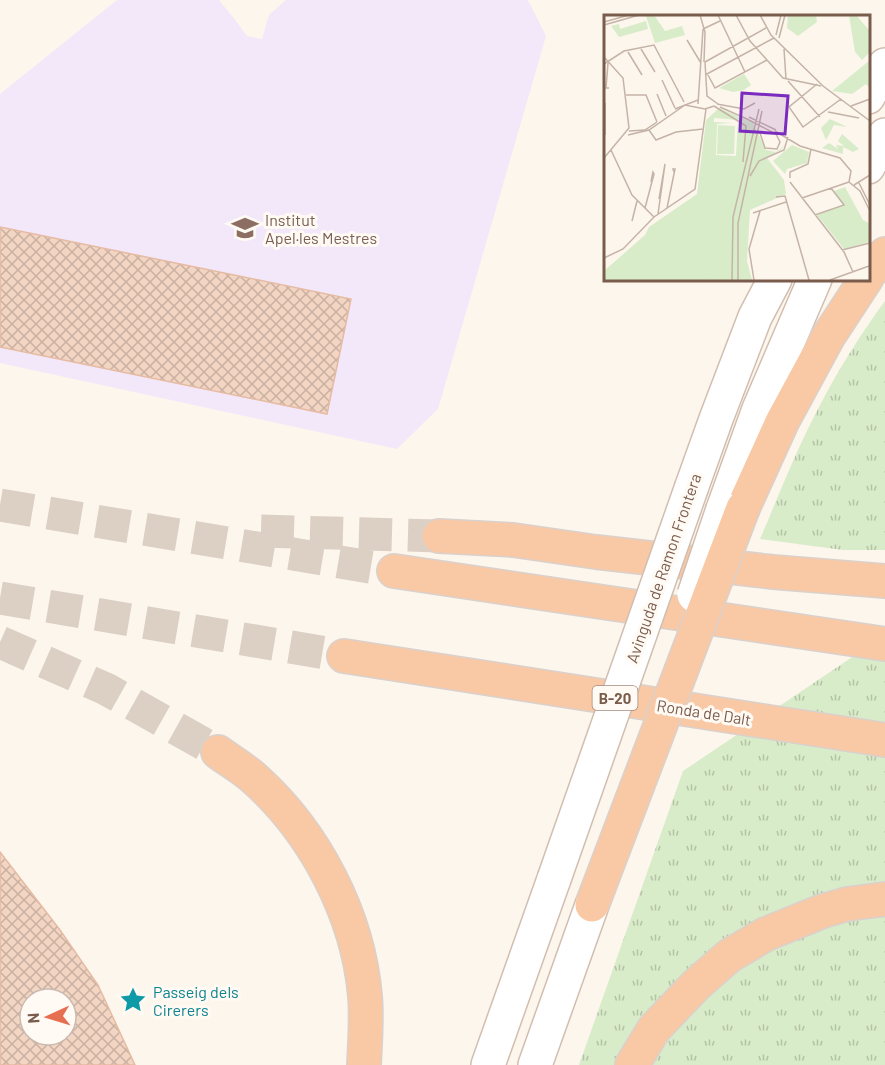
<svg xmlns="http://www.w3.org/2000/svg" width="885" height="1065" font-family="Barlow,sans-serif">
<defs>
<pattern id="grass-tufts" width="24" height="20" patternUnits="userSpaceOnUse" patternTransform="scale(1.5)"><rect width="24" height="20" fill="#d8ecc9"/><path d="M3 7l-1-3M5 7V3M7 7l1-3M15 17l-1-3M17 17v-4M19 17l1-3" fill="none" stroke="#b4c2a5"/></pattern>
<pattern id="building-cross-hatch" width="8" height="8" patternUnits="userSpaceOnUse" patternTransform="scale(1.5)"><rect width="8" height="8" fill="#f3d5c3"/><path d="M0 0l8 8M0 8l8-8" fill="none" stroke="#cab0a1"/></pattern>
</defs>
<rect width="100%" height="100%" fill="#fdf6ec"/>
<!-- education -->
<polygon fill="#f3e8fa" points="117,0 219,0 236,21 247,36 262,39 269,15 286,0 527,0 529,2 546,36 438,409 397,449 0,363 0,94"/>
<!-- grass -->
<g fill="url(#grass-tufts)">
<path d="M885,301V550H843L760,539C779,495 796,450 819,407C838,370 860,335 885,301Z"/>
<polygon points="885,635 885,1065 579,1065 683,771"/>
</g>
<!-- building -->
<g fill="url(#building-cross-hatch)" stroke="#e6bba3" stroke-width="1.5" fill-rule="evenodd">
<polygon points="0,227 351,299 327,414 0,347"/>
<path d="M0,852L60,930L98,985L135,1065H0ZM30,999H66V1035H30Z"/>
</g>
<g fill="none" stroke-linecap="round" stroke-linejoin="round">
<!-- trunk-tunnel -->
<g stroke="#dcd0c4" stroke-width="33" stroke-dasharray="33 16" stroke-linecap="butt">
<polyline points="0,505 394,571"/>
<polyline points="261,531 439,536"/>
<polyline points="0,598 344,656"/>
<polyline points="0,642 106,689 218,752"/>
</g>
<!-- tertiary casing -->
<g stroke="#d1beb0" stroke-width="36">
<g id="tertiary">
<polyline points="868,97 885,65"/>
<polyline points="868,167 885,135"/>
<polyline points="692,486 716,419 755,317 775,279"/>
<polyline points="723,509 759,409 815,279"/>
<polyline points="488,1065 554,879"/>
<polyline points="535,1065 592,905"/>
</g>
</g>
<!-- trunk casing -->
<g stroke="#dad1cd" stroke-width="36">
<g id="trunk">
<polyline points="868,275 885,254"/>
<polyline points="743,508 782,422 828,337 866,279"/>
<polyline points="439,536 513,540 596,552 773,572 885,581"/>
<polyline points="394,571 885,644"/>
<polyline points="344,656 885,740"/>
<path d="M218,752C230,761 244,769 255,779C315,833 358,915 365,996C367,1019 365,1042 364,1065"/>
<polyline points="632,1065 654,1029 696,985 729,956 766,934 823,911 847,904 885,899"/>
</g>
</g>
<!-- tertiary -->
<use href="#tertiary" stroke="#fff" stroke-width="33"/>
<!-- trunk -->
<use href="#trunk" stroke="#f9c8a4" stroke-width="33"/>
<!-- tertiary-bridge casing -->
<g stroke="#d1beb0" stroke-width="36" stroke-linecap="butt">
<g id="tertiary-bridge">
<polyline points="694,595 723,509"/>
<polyline points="554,879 692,486"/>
</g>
</g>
<!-- trunk-bridge casing -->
<g stroke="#dad1cd" stroke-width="36" stroke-linecap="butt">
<polyline id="trunk-bridge" points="592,905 743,508"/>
</g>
<!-- tertiary-bridge -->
<use href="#tertiary-bridge" stroke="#fff" stroke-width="33"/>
<!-- trunk-bridge -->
<use href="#trunk-bridge" stroke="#f9c8a4" stroke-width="33"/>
</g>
<!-- icons -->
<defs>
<g id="school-bare" transform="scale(2.07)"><path d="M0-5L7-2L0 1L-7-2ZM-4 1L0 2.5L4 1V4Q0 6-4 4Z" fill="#8d6e63" stroke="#fffaf3" stroke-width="2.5" paint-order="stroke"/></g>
<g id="sight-bare" transform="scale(2.07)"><path d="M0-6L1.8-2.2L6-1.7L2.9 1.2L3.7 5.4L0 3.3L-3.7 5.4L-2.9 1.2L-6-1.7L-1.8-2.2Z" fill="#0f9aa8" stroke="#fffaf3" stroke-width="2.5" paint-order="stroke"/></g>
</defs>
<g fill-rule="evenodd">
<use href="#school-bare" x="245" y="228"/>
<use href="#sight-bare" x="133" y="1000"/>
</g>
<g text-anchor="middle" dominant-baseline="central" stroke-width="6" stroke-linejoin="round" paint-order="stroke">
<!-- shield labels -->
<rect fill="#fffaf3" stroke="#a28b7f" stroke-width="1.5" x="592.5" y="686" width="45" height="24" rx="4.5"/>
<g font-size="15" font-weight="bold" fill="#7a5c4d">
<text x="615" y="698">B-20</text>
</g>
<!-- education labels -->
<g font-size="16" fill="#785e54" stroke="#fffaf3" text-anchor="start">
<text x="265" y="219">Institut<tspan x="265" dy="18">Apel·les Mestres</tspan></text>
</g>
<!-- street labels -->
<g font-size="16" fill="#7a5c4d" stroke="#fffaf3">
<text transform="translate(663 568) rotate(-71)">Avinguda de Ramon Frontera</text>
<text transform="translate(704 712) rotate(9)">Ronda de Dalt</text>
</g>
<!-- culture labels -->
<g font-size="16" fill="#0d838f" stroke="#fffaf3" text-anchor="start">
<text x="153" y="991">Passeig dels<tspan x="153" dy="18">Cirerers</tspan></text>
</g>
</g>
<!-- overview -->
<g transform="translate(604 15)">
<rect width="266" height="266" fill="#fdf6ec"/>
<path d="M50,0L61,16L78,11L81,20L51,28L42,1ZM184,0H212L213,7L194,21L183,13ZM245,0H252L265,15V38L258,45L251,37ZM42,6L44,14L15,22L7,11L15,9L16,14ZM265,46V73L262,69L248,79L228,76ZM140,59L147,70L140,75L129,77L115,73ZM115,93L149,108L162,135L172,137L182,129L176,135L163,143L180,165L182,179L146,195L143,246L148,265H0V256L41,220L45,212L93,179L102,105ZM110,103L134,105L132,141L112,140L113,109L129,108L110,107ZM241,172L259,205L265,208V227L240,234L213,200L240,190L230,176Z" fill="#d8ecc9" fill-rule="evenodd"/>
<path d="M226,104L243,112L230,110L222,125L217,113ZM238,119L255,134L249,137L239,132V139L218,133L225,128L234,134L232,130L240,131L234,126ZM188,130L205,137L203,148L183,154L181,159L169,146Z" fill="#d8ecc9"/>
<path d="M114,110L131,111L130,139H113ZM128,193L127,197L96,217L94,211ZM127,199L125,209L118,213L116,227L100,231L97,222ZM97,237L109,264L80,265L76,256ZM118,245L119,265H110L105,249Z" fill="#d8ecc9"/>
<path fill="none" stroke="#c5b3a7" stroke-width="1.5" d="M96,0L101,17L100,47M114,0L141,57M132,0L146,26L179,63L217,71M156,0L167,20L219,71L266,106M0,7L25,0M0,10L35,0M99,14L116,6M172,20L177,0M175,23L181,0M83,25L97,48M37,34L51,57M180,34L182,64M24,37L38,60M0,42L19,63L25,113L0,143M101,47L103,81L114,89M101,47L162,13M4,48L2,73H5M0,49L20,36L50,30L80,87M101,60L170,23M104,60L111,73L163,45M58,65L71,93M184,66L216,102M213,69L185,92L199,112L237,84M53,79L62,101M22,80H42L53,107M94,89L99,14M113,89L140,94L151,88M110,91L142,111L139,147M247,91L266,84M116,92L143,104M71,94L94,85M224,97L255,103M145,102L172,115M143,104L172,119L176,127L173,134L161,133L156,118M45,115L52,125L72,117L99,114M25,116L41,115L53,107M171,116L196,131L236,143L247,156L245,167L256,176L266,196M1,120V88M24,120L45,115L81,90L101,94L110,91M7,135L28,180L50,202M146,161L155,146L180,135L184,122M186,163V157L204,149L207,134M186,167L240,237L249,257M255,168L266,190M250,170L266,160M172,182L181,181L205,265M198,183L245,167M41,193L50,159L49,157L47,167M63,193L71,154H69L70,157M149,198L182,187M54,199L61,149L55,184M211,200L240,190L227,173M28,206L33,186M238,235L266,228M0,243L19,234L50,202L91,174L102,94M128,265L129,202L155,94M134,265V208L158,96M150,265L145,234L156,196M226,265L265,251"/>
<path fill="#7b2cbf" fill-opacity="0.15" stroke="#7b2cbf" stroke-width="3" d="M138,78L184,81L181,119L136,116Z"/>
<rect width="266" height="266" fill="none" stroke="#7a5c4d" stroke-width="3"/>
</g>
<!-- north arrow -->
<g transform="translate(48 1017) rotate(266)"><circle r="28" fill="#fffaf3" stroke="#cabbb1" stroke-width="1.5"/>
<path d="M0-4.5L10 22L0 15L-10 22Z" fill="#e76f51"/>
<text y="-9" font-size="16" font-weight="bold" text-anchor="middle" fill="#7a5c4d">N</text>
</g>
</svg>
